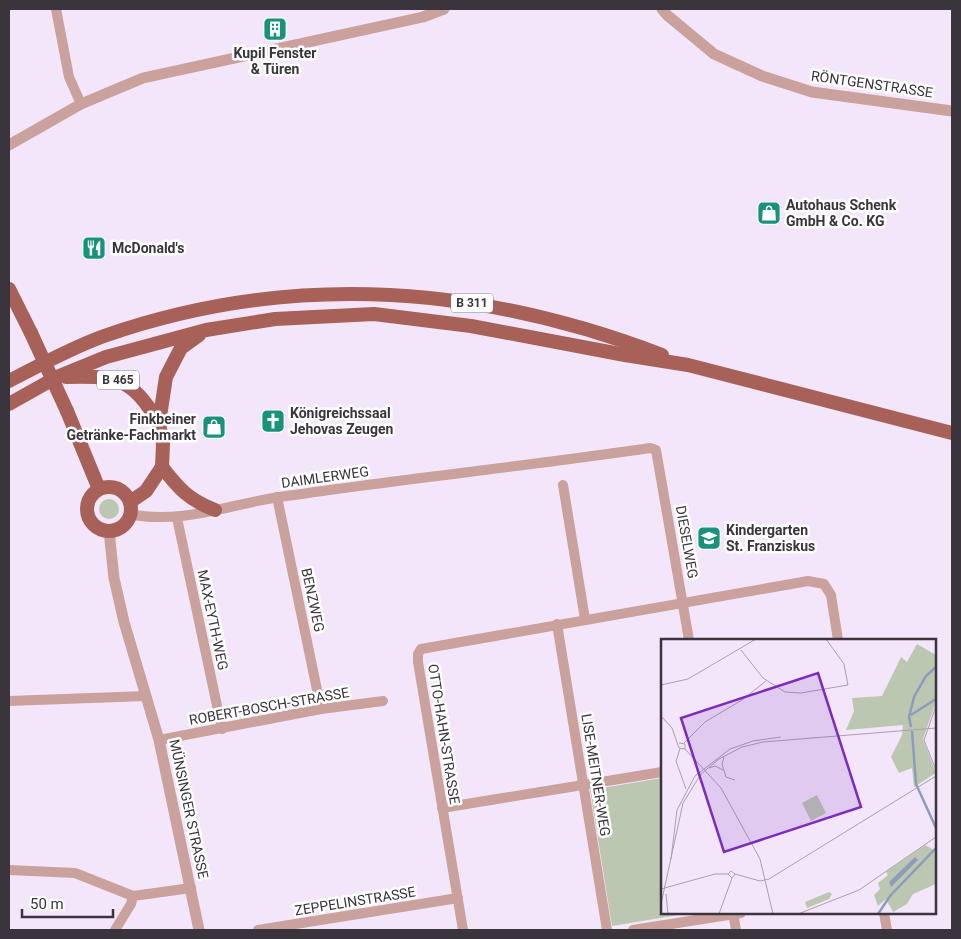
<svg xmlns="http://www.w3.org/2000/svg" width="961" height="939" font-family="Roboto,sans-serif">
<rect width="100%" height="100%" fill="#f4e6fa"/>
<!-- green -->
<g fill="#bcc7b1">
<circle cx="109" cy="509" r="10"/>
<polygon points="662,778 662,913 690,913 612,926 590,790"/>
</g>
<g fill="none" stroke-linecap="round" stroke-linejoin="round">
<!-- minor -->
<g stroke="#caa19c" stroke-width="10">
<polyline points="56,9 69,77 81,104"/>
<polyline points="563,485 585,619"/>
<polyline points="277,497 321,709"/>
<path d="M130,514C181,525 230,504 280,497C403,479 527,466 650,448L656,450L689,640"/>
<polyline points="177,518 222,729"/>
<polyline points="557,624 607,930"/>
<polyline points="9,701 146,696"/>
<polyline points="159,740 321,709 383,701"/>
<polyline points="442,808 662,772"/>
<polyline points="9,870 75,873 133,896"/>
<polyline points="733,913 736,930"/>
<polyline points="884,913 887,930"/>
<polyline points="115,930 131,904 133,896 191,888"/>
<polyline points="258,930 458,898"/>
<polyline points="463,930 418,662 418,654 421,649 808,581 824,584 831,595 838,640"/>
<polyline points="633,930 741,913"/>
</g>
<!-- tertiary -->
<g stroke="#caa19c" stroke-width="11">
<polyline points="662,9 667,15 714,54 762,76 812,92 952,111"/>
<polyline points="9,145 81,104 143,78 423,17 444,9"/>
<polyline points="109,531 114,578 124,622 159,740 199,930"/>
</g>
<!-- primary -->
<g stroke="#a76159" stroke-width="14">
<polyline points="9,289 31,333"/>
<path d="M66,377C117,376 131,377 159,423"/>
<path d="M9,381C40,365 71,348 104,336C291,271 479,285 662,355"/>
<polyline points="9,404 57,377 106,357 206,330 275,319 374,314 471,326 625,355 688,365 952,433"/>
<polyline points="67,411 99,489"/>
<path d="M162,467C179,489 189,500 215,510"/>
<circle cx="109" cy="509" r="22"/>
<polyline points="130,502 146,491 162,467 163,444 159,423 166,377 181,348 199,335"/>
</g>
<!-- primary-bridge -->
<polyline stroke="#a76159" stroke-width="14" points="31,333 67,411"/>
</g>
<!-- icons -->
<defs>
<g id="building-square" transform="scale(1.25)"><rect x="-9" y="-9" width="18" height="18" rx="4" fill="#18937a" stroke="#fff"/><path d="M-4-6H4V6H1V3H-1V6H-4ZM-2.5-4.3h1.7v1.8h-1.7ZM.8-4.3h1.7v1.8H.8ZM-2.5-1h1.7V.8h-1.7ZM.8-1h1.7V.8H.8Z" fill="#fff"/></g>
<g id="shop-square" transform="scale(1.25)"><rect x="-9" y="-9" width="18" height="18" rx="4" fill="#18937a" stroke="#fff"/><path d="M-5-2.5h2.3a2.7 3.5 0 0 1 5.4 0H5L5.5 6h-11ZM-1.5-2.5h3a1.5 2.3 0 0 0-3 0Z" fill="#fff"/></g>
<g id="restaurant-square" transform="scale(1.25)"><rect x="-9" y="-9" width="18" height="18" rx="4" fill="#18937a" stroke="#fff"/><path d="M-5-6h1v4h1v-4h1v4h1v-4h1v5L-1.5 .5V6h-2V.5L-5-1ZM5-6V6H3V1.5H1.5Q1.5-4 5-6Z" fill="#fff"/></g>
<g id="church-square" transform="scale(1.25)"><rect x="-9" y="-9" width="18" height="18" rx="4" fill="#18937a" stroke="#fff"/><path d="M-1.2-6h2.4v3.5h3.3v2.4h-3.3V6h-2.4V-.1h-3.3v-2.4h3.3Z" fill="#fff"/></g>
<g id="school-square" transform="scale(1.25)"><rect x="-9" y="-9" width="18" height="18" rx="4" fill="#18937a" stroke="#fff"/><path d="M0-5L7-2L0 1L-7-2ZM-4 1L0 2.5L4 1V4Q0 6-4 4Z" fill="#fff"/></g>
</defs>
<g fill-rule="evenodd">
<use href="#building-square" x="275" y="29"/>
<use href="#shop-square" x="769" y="213"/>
<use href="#restaurant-square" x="94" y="248"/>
<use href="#church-square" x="273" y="421"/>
<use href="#shop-square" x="214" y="427"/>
<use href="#school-square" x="709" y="538"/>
</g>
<g text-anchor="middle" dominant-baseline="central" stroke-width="5" stroke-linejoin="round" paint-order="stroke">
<!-- shield labels -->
<g fill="#fff" stroke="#757276" stroke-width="1">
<rect x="451" y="293.5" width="42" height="19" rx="4"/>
<rect x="97" y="370.5" width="42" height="19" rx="4"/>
</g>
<g font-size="12" font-weight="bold" fill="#3a353c">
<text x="472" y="303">B 311</text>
<text x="118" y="380">B 465</text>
</g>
<!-- poi labels -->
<g font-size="14" font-weight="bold" fill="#3a353c" stroke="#fff" text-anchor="start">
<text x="275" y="53" text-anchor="middle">Kupil Fenster<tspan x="275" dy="16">&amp; Türen</tspan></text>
<text x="786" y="205">Autohaus Schenk<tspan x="786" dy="16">GmbH &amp; Co. KG</tspan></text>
<text x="112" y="248">McDonald's</text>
<text x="290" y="413">Königreichssaal<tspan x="290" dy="16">Jehovas Zeugen</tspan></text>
<text x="196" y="419" text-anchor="end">Finkbeiner<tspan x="196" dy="16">Getränke-Fachmarkt</tspan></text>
<text x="726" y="530">Kindergarten<tspan x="726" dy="16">St. Franziskus</tspan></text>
</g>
<!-- street labels -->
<g font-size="14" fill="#3a353c" stroke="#fff">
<text transform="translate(872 84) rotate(8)">RÖNTGENSTRASSE</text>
<text transform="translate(325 477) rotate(-8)">DAIMLERWEG</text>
<text transform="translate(687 542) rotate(80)">DIESELWEG</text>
<text transform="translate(313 600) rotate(78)">BENZWEG</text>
<text transform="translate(213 620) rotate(78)">MAX-EYTH-WEG</text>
<text transform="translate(269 706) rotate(-10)">ROBERT-BOSCH-STRASSE</text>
<text transform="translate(444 734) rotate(81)">OTTO-HAHN-STRASSE</text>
<text transform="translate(596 775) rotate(81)">LISE-MEITNER-WEG</text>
<text transform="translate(189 809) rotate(78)">MÜNSINGER STRASSE</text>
<text transform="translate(355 901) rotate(-9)">ZEPPELINSTRASSE</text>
</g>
</g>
<!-- overview -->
<g transform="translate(661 639)">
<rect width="275" height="275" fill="#f4e6fa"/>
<path d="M256,5L275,16V63L262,100L275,134L253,148L251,129L238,134L230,118L241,96L242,86L185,91L193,72L191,59L221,57L240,18L246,23ZM156,156L165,174L150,182L141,164ZM264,206L275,212V245L252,255L246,265L232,273L225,260L217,267L213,256L219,250L217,244L227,236L225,233ZM168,253L171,255L168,260L146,269L144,263Z" fill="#bcc7b1"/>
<path d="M254,218L257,221L230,248L228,243Z" fill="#8c9dbc"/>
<path fill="none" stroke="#8c9dbc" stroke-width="2.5" d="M250,76L275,60M250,88L248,78L253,58L265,37L275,28M251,92L255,145L275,189M217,275L229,257L275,209"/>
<path fill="none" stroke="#aa9fae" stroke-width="1" d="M80,11L102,39L124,53L140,54L187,46L183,25L165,0M0,46L27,40L95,0M275,67L263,101L275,131M0,77L11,89L18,109L24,110M18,104L24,105V110L60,149M23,104L44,83L81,61L105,42M19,110L15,122L25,150M63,118L61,125L65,138L74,141M48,129L54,127L62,131M60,149L99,220L112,275M10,220L16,171L34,137L69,110L92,102L120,98M74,235L99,242L108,240L275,137M0,250L54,235H67L70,232L74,235L71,239L67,235M5,255L7,275M0,265L22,164L40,135L58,120L81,108L102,103L275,89M58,275L71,239M137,275L198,251L275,198"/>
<path fill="#7b2cbf" fill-opacity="0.15" stroke="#7b2cbf" stroke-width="2.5" d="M157,34L200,168L63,213L20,79Z"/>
<rect width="275" height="275" fill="none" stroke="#3a353c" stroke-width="2.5"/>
</g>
<!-- border -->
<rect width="961" height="939" fill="none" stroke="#3a353c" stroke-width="20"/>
<!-- scale -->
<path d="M22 909v8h91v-8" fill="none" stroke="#3a353c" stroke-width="2.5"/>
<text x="30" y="909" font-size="15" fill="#3a353c" stroke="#ffffff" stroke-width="4" paint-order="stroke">50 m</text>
</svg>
